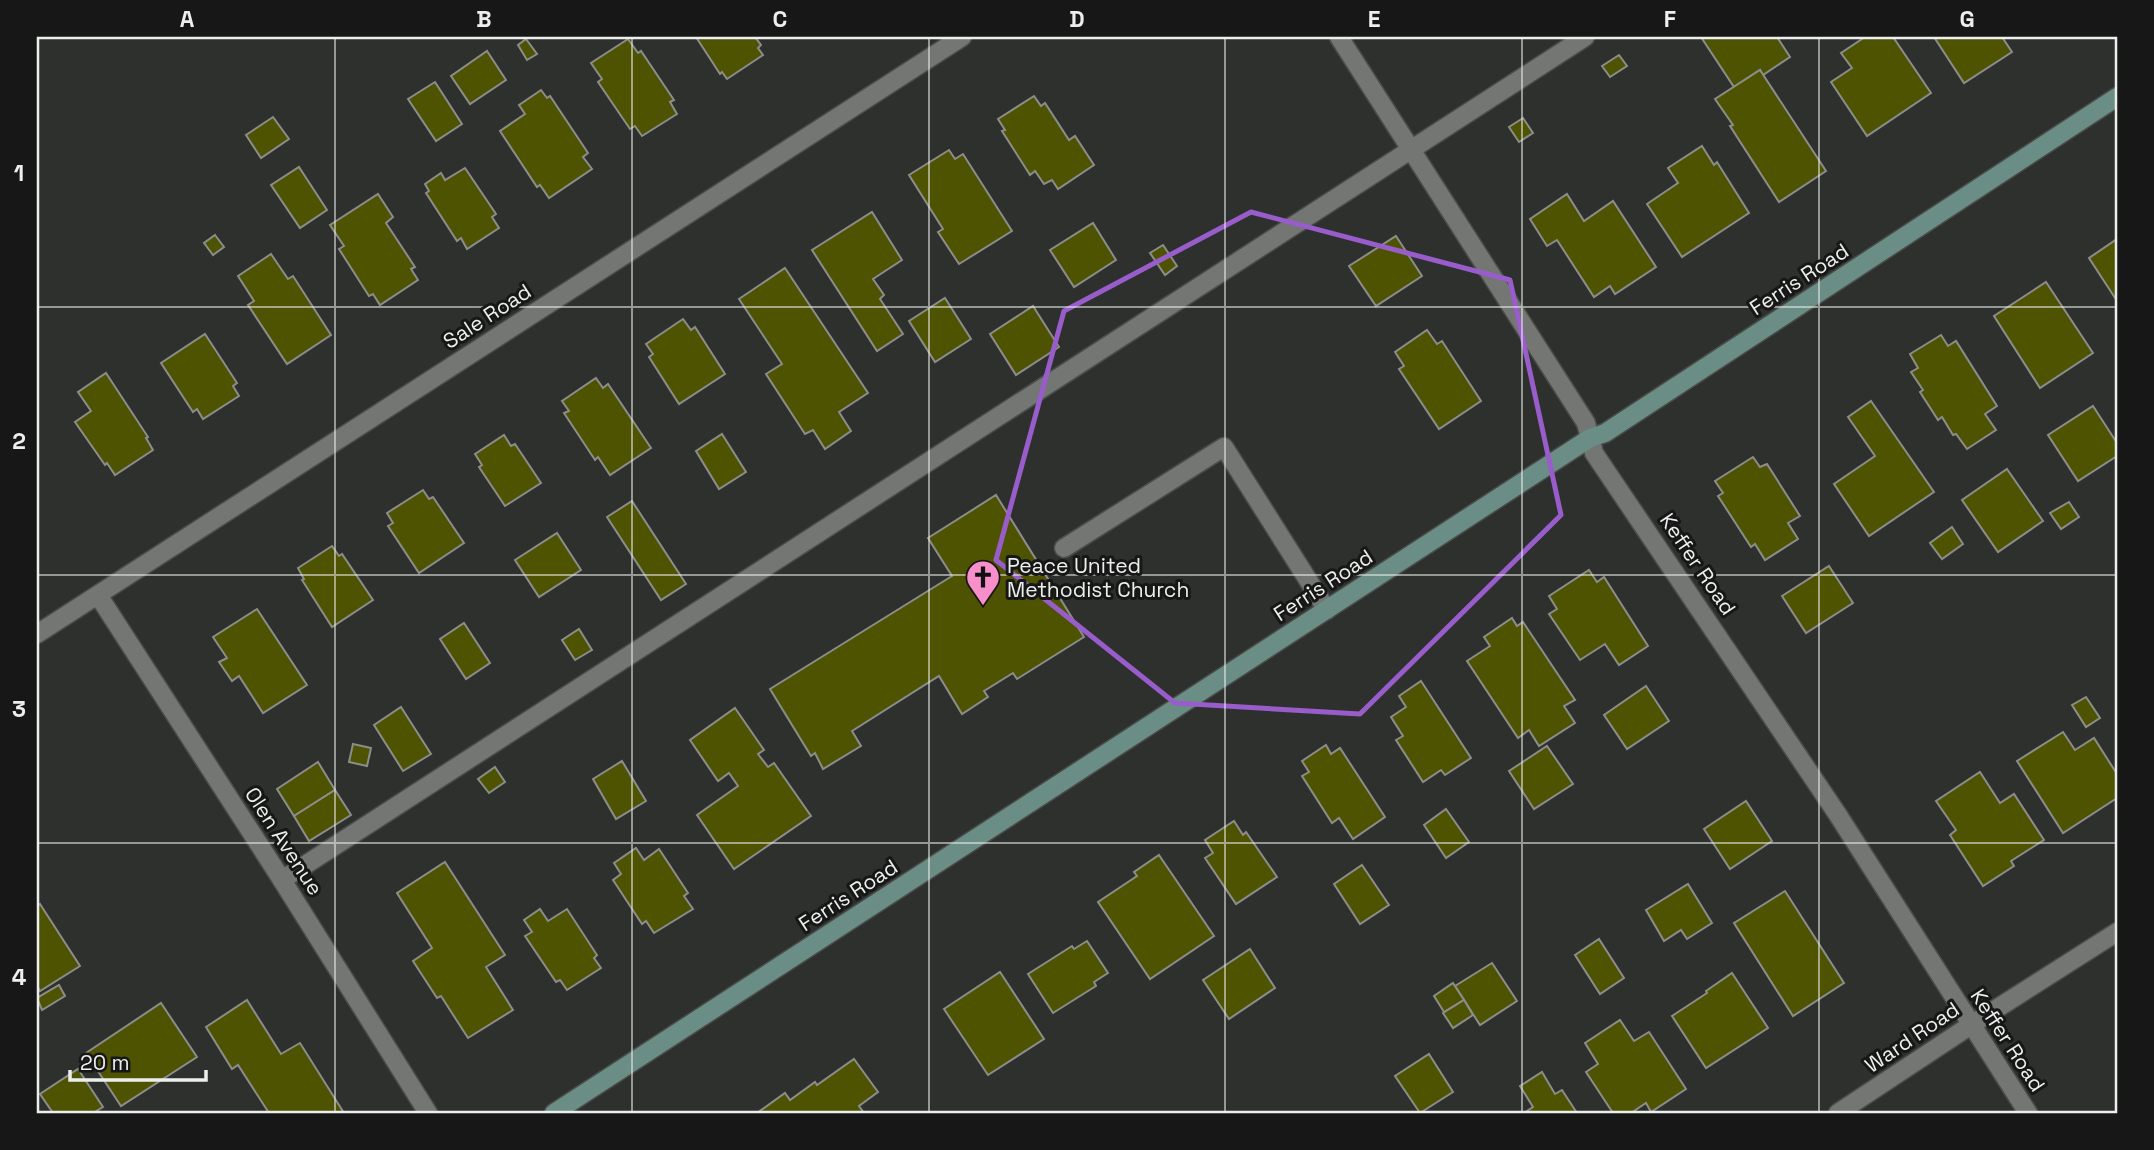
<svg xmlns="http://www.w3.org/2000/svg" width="2154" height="1150" font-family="'Space Grotesk',sans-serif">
<rect width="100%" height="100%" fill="#2d302d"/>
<!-- building -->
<g fill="#4e5301" stroke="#8c8d8a" stroke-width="2">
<polygon points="696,37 755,37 761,45 758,48 763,55 727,79 722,72 720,74"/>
<polygon points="1701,37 1777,37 1790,57 1763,75 1760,70 1734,87"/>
<polygon points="1865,37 1893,37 1931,93 1867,136 1831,82 1852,68 1841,53"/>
<polygon points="1934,37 2002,37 2012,52 1964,83"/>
<polygon points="526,39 537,54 527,60 518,45"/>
<polygon points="628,39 638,53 641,51 674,100 670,102 677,114 642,136 635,126 630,129 598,82 602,79 591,63"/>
<polygon points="487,51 506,80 470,104 451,76"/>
<polygon points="1619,55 1627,66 1610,77 1602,66"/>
<polygon points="1760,70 1826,171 1779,202 1730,126 1733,125 1715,99"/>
<polygon points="435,82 462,124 436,141 408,99"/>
<polygon points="541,90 547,98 550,96 588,153 583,157 592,169 549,198 540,185 537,187 500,131 525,114 519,105"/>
<polygon points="1034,96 1041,106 1045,103 1069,140 1075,136 1094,165 1058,189 1052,180 1044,184 1035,171 1030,175 1002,131 1005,130 998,119"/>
<polygon points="273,117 289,139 261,158 246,135"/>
<polygon points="1523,118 1533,133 1519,142 1509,127"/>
<polygon points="1702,146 1714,165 1717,162 1749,213 1682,257 1647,204 1678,183 1668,168"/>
<polygon points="949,150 955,159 963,154 1012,231 959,264 938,232 943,229 909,175"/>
<polygon points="299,167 327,210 300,228 271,185"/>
<polygon points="465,168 496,214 492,217 499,228 467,249 461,238 457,241 426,193 429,191 425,184 441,173 445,180"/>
<polygon points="378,194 393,217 386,223 415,267 411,269 418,280 380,305 373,294 369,296 339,249 344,246 330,225"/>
<polygon points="1567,194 1584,221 1613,201 1656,267 1615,294 1610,286 1594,297 1557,240 1547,246 1530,219"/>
<polygon points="872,212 902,260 873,279 884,295 880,299 903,334 877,351 812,250"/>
<polygon points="1093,223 1116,260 1074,287 1050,250"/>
<polygon points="215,235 224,247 213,255 204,243"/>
<polygon points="1396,236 1422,276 1376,306 1349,266"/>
<polygon points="2117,239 2117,301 2089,258"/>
<polygon points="1163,245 1177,266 1165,275 1150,253"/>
<polygon points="271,254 288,279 293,276 331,335 287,364 248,305 254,301 238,276"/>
<polygon points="785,268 868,393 839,412 851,431 825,449 813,430 805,434 766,374 782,364 739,299"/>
<polygon points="2046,282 2093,353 2040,388 1994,316"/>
<polygon points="945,298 971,339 935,362 909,321"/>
<polygon points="1033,306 1059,347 1016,375 990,334"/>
<polygon points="683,319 691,330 695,327 725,374 679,404 649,357 653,354 646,344"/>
<polygon points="1427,330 1437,344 1442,341 1481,401 1439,429 1399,369 1404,366 1395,352"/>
<polygon points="205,334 237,383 233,386 239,396 203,419 197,409 193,412 161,363"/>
<polygon points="1941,335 1948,346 1956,341 1997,406 1985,414 1996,430 1967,449 1956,434 1953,435 1942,417 1938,420 1920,392 1923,390 1911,372 1918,368 1910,354"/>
<polygon points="106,373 148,437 146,438 153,450 115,475 107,463 105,465 75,422 91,411 78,392"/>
<polygon points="596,378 603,388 608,384 651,448 610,475 598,457 595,460 564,413 569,411 562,401"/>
<polygon points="1871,401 1934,492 1869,536 1834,484 1875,456 1848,417"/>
<polygon points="2093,406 2117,443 2117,456 2078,481 2048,435"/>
<polygon points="722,434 746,472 719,489 696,451"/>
<polygon points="504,435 511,446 515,444 541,483 505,506 479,467 482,465 475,454"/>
<polygon points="1753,457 1760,467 1767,464 1800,516 1788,523 1798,539 1765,560 1755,544 1751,547 1718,496 1723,493 1715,481"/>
<polygon points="2007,469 2043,521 1998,552 1962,500"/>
<polygon points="423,490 429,499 433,497 464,543 419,573 388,526 393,523 387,513"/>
<polygon points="996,495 1084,637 1017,679 1013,673 984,691 988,697 962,714 939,676 852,731 861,746 823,769 815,753 811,756 770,689 952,576 928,538"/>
<polygon points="632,501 686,584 661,600 607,517"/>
<polygon points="2069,502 2079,517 2061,529 2050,513"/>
<polygon points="1952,527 1963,544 1942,559 1930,543"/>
<polygon points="557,533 581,570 539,597 515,560"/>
<polygon points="332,546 339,556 342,554 373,600 332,627 302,580 304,579 298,568"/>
<polygon points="1829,566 1853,603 1806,633 1782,596"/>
<polygon points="1589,570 1597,582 1604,577 1648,646 1619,665 1605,644 1580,660 1549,614 1557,609 1549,596"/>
<polygon points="257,609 307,685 263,713 239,676 232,681 219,662 227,658 213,637"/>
<polygon points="1512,618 1517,626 1523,622 1575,700 1564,706 1575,723 1539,746 1529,730 1518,738 1467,661 1490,646 1484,637"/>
<polygon points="464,623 490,663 466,679 440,639"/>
<polygon points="579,629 592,650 575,660 562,640"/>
<polygon points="1421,681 1471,758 1445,775 1441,770 1423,782 1396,740 1403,736 1391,717 1406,707 1399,696"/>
<polygon points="1646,686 1669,721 1627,749 1604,715"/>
<polygon points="2086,697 2100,718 2086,727 2072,705"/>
<polygon points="401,707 431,754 403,771 374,725"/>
<polygon points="735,708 764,750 758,754 768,767 774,763 811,816 734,869 697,815 738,786 729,773 718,781 690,740"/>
<polygon points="2063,732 2075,750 2094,738 2117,774 2117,798 2063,833 2017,761"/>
<polygon points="353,744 371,748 367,766 349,762"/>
<polygon points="1326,745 1331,754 1340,748 1385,817 1353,839 1339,818 1332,823 1302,776 1309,772 1302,761"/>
<polygon points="1547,746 1573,784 1534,809 1509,771"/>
<polygon points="622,761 646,801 616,819 593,779"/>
<polygon points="318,762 335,790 294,816 277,789"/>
<polygon points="495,767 505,782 489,793 478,779"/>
<polygon points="1980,772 2000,803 2014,794 2044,840 2011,861 2014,866 1983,886 1950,835 1956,830 1936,801"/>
<polygon points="335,790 351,815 309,841 294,816"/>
<polygon points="1746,801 1772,841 1730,869 1704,829"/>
<polygon points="1446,809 1469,842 1446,858 1424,825"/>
<polygon points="1234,821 1243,835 1246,832 1277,877 1236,904 1205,858 1213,853 1205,840"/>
<polygon points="636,848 644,860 659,849 688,893 684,896 693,909 654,933 646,921 642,924 613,880 621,874 614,863"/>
<polygon points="1159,855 1214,936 1150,979 1098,902 1137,876 1134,872"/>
<polygon points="445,862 505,955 486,967 513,1010 468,1038 441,996 437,998 413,961 432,948 397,893"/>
<polygon points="1362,865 1389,905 1360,924 1334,884"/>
<polygon points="1688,884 1712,923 1687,939 1681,930 1664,941 1646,910"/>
<polygon points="1785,891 1844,983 1793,1016 1734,923"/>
<polygon points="40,904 80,966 40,991 37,986 37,906"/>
<polygon points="540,909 548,921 567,909 597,955 594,958 601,968 567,990 560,980 556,982 525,936 532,932 524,920"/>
<polygon points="1599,939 1624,978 1600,994 1575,955"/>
<polygon points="1087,941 1108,973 1094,982 1096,986 1053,1013 1028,974 1072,946 1074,949"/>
<polygon points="1250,949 1275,988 1229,1019 1203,980"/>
<polygon points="1492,963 1517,1001 1480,1025 1455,986"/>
<polygon points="1000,972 1044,1039 988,1075 944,1009"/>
<polygon points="1732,973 1768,1028 1706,1068 1672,1016 1707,993 1706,991"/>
<polygon points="1453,983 1464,1000 1444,1012 1434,996"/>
<polygon points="59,985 65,996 42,1010 37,998"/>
<polygon points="247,1000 281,1054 300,1043 344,1113 269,1113 238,1065 232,1069 206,1027"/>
<polygon points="1464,1000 1473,1015 1453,1028 1443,1013"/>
<polygon points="161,1003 197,1057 121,1106 86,1053"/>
<polygon points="1620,1020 1634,1041 1649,1032 1686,1089 1651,1112 1646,1103 1631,1113 1613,1113 1586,1072 1598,1064 1585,1043"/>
<polygon points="1429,1054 1453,1092 1420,1113 1395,1076"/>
<polygon points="854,1059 878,1092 859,1106 864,1113 757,1113 785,1093 790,1100 815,1082 817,1085"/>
<polygon points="78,1069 103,1107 93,1113 53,1113 40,1094"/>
<polygon points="1542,1072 1555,1094 1562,1090 1577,1113 1524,1113 1533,1107 1520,1086"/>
</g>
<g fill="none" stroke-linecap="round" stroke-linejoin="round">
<!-- lane casing -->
<g stroke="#4a4c4a" stroke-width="21">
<g id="lane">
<polyline points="1064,548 1224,447 1327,610"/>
<polyline points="282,880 1585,37"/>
</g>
</g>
<!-- street casing -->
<g stroke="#4a4c4a" stroke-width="21">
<g id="street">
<polyline points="1339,37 1586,423 1594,453 1838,815 2028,1113"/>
<polyline points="98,595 282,880 428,1113"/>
<polyline points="37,634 962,37"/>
<polyline points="1838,1113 1971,1025 2117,932"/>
</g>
</g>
<!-- secondary casing -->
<g stroke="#4a4c4a" stroke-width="21">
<polyline id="secondary" points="554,1113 1590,438 1605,433 2117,97"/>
</g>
<!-- lane -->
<use href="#lane" stroke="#737673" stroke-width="18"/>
<!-- street -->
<use href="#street" stroke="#737673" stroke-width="18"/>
<!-- secondary -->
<use href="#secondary" stroke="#6a8e85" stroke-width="18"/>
</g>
<!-- marked area -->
<path fill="none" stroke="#985dca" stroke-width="5" stroke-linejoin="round" d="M1251,212L1510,280L1561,515L1360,714L1175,703L996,560L1064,311Z"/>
<!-- grid -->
<path fill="none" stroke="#edefed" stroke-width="2" stroke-opacity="0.55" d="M335,37V1113M632,37V1113M929,37V1113M1225,37V1113M1522,37V1113M1819,37V1113M37,307H2117M37,575H2117M37,843H2117"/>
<!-- icons -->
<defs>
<g id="church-pin" transform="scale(1.75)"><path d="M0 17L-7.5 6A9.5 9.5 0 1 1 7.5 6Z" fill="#f98fca" stroke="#161716"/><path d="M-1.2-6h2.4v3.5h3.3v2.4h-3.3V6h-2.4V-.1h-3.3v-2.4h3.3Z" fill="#111"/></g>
</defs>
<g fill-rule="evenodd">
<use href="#church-pin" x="983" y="577"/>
</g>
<g text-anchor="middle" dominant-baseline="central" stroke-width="6" stroke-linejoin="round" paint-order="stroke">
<!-- street labels -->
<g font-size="21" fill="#edefed" stroke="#161716">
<text transform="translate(1799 279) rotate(-33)">Ferris Road</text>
<text transform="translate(487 316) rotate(-33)">Sale Road</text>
<text transform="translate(1698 564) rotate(56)">Keffer Road</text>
<text transform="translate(1323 585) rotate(-33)">Ferris Road</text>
<text transform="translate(284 841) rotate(57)">Olen Avenue</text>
<text transform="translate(848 895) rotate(-33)">Ferris Road</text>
<text transform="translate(1912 1037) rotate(-34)">Ward Road</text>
<text transform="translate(2008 1040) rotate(57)">Keffer Road</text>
</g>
<!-- poi labels -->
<g font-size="21" fill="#edefed" stroke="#161716" text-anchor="start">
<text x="1007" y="565">Peace United<tspan x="1007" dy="24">Methodist Church</tspan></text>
</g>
</g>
<!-- border -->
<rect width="2154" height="1150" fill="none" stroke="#161716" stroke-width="77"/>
<!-- scale -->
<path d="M70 1070v10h136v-10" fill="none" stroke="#edefed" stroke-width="3.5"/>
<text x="80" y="1070" font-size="21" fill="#edefed" stroke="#161716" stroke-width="5" paint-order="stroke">20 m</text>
<rect x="38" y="38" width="2078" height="1074" fill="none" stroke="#edefed" stroke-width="2.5"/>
<g font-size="23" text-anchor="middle" font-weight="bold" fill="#edefed">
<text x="187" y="27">A</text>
<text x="484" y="27">B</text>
<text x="780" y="27">C</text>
<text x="1077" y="27">D</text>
<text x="1374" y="27">E</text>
<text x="1670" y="27">F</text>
<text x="1967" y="27">G</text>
<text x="19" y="181">1</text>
<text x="19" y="449">2</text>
<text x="19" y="717">3</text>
<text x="19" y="985">4</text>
</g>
</svg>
